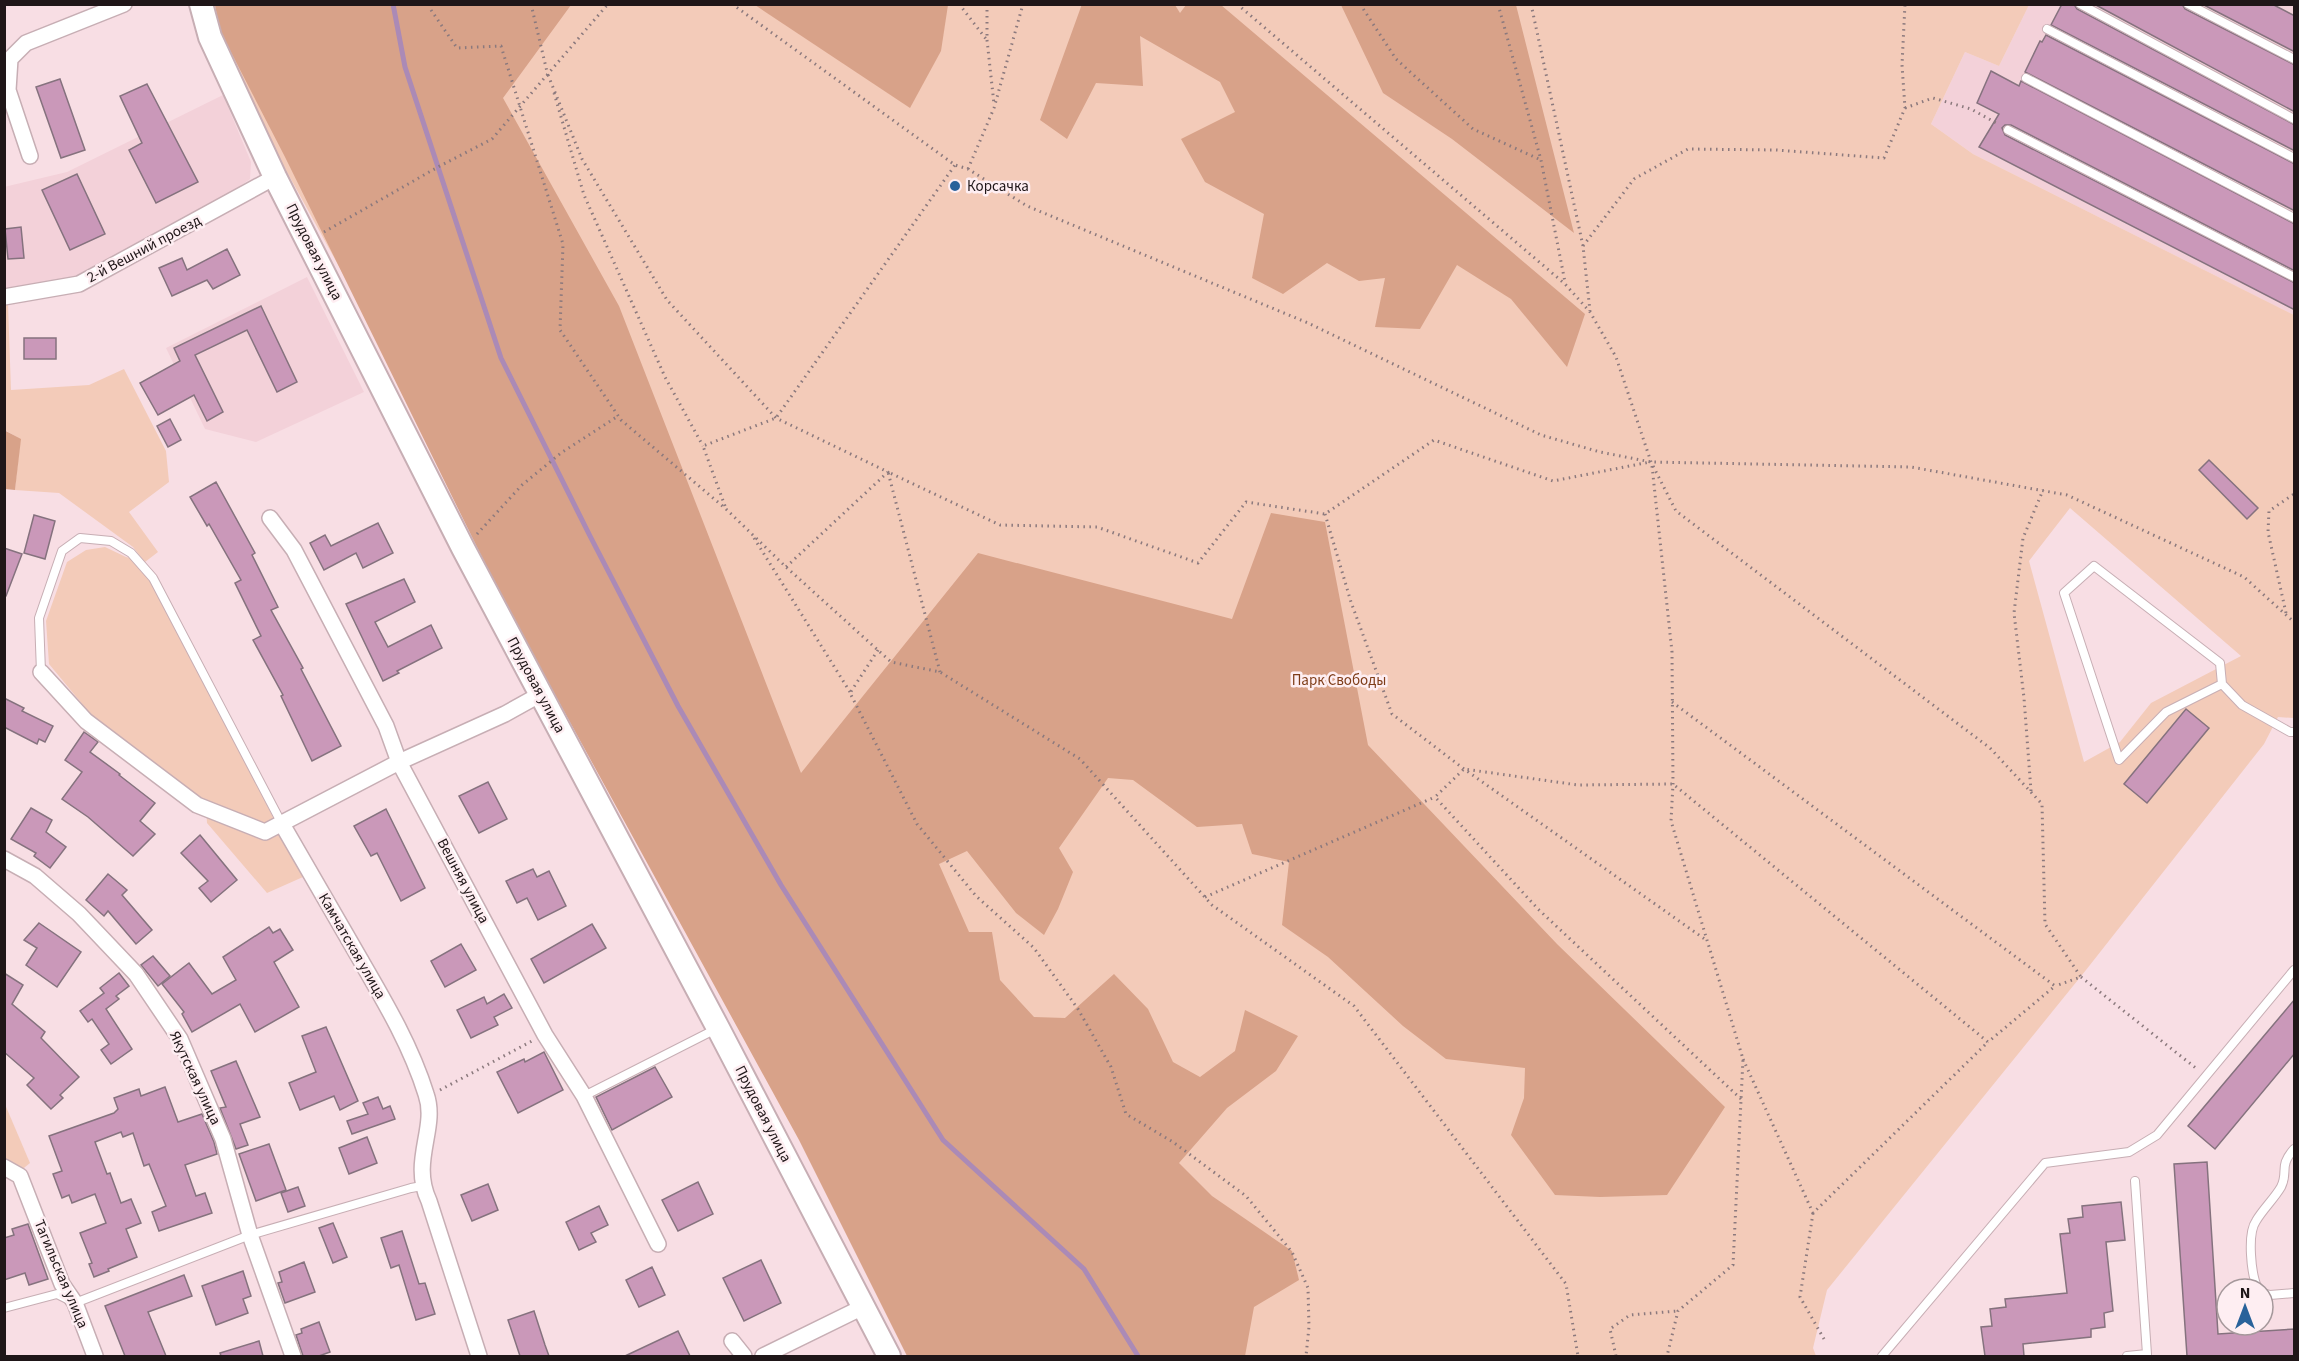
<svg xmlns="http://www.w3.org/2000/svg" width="2299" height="1361" font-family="'Source Sans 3',sans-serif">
<rect width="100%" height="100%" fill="#f8dee4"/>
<!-- built -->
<g fill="#f3d1d9">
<polygon points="2029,5 2294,5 2294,315 1973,154 1931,124 1965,52 1999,66"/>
<polygon points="223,95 251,162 250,179 236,189 75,278 5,288 4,187 67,172"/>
<polygon points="307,277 364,392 256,442 205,429 166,348"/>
</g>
<!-- green -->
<g fill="#f3cbb9" fill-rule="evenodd">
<path d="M209,5H2029L1999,66L1965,52L1931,124L1973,154L2294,315V718L2278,717L2264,744L2086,970L1827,1290L1813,1348L1816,1356H936L890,1267L282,163L217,35ZM2070,508L2241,656L2151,703L2120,742L2084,762L2029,561Z"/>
<polygon points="5,304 8,304 11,390 89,385 124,369 166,451 169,482 129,512 158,552 145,562 303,877 267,893 207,823 206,802 93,717 49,664 46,621 67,562 86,550 105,547 126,557 144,561 133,547 59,493 15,490 20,439 5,430"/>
<polygon points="4,1102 30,1163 14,1176 5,1175"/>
</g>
<!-- forest -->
<g fill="#d8a289">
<polygon points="1082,4 1175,5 1180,13 1186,5 1221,5 1585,314 1567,367 1511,299 1457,265 1420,329 1375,327 1385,278 1359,281 1327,263 1283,294 1252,278 1264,214 1205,182 1181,139 1235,112 1220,82 1140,36 1143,86 1096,83 1067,139 1040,120"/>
<polygon points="215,5 571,5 503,98 619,306 801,773 978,553 1232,619 1271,513 1325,522 1368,745 1557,944 1725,1107 1667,1195 1600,1197 1555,1195 1511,1135 1524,1098 1525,1068 1446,1059 1403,1026 1328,957 1282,925 1289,862 1252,854 1242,824 1197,827 1133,780 1108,778 1059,848 1073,872 1058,909 1044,935 1016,913 967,851 939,864 969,932 992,932 1000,980 1034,1017 1065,1018 1114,974 1148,1009 1173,1062 1200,1077 1235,1051 1245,1010 1298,1036 1276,1071 1227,1108 1179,1163 1212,1196 1292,1251 1299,1280 1254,1307 1245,1356 907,1356 799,1140 503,600 285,157 220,31"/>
<polygon points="755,5 948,5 941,51 910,108"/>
<polygon points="1341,5 1516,5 1574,233 1452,139 1383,93"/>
<polygon points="4,430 21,439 15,490 5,489"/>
</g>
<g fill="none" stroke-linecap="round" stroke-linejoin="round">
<!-- stream -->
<polyline stroke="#ab8ab6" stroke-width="5" points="393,4 405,67 501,358 590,536 678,706 781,885 943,1140 1084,1269 1138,1356"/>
</g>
<!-- building -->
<g fill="#ca98b9" stroke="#85727e" stroke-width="1.5">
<polygon points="2062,4 2074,4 2077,9 2295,125 2295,151 2051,25"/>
<polygon points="2094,4 2182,4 2185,9 2295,65 2295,112"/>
<polygon points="2202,4 2272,4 2295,16 2295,52"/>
<polygon points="2046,35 2295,164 2295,211 2025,72 2040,41 2042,42"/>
<polygon points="1991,71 2019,86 2021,81 2295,224 2295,271 2011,125 2005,125 2002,128 2005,135 2295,283 2295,310 1979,147 1999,114 1977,103"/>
<polygon points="60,79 85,150 61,158 36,87"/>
<polygon points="147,84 198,182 156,203 129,150 142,143 120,96"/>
<polygon points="77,174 105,234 70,250 42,190"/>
<polygon points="21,227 24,258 8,259 5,229"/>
<polygon points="227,249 240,275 213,289 207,280 172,296 159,268 182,258 187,270"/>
<polygon points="261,306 297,382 277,392 247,330 195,355 223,412 207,421 194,395 158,415 140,383 180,361 174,348"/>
<rect x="24" y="338" width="32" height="21"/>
<polygon points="170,419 181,440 168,447 157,426"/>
<polygon points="2209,460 2258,508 2247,519 2199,470"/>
<polygon points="216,482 255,553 252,555 278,607 271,610 303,668 301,669 341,746 312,761 281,696 283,695 253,640 261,636 235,583 241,580 209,524 207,526 190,497"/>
<polygon points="34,515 55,521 45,559 24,553"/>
<polygon points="378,523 393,553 363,568 356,553 324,570 310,543 325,535 331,546"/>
<polygon points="4,548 22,554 6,596 4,596"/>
<polygon points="404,579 415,602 375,622 388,647 431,625 442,648 397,671 399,673 383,681 346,604"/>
<polygon points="4,698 24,708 22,711 53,726 45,742 39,739 37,744 4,727"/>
<polygon points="2186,709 2209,728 2147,803 2124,784"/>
<polygon points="84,732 98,742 90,752 120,774 119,775 155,803 140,821 155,834 133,856 88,817 62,799 82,772 65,760"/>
<polygon points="488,782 507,819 479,833 459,796"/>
<polygon points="31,808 52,820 46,832 66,847 50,868 34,856 36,853 11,839"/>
<polygon points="386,809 425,888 401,901 377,853 371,856 354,826"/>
<polygon points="200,835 237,880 211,902 199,888 208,881 181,853"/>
<polygon points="533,869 537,877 549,871 566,906 538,920 527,898 517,903 506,881"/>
<polygon points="108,874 127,890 122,895 152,930 136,944 108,911 104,916 86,900"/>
<polygon points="39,923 81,952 57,987 26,965 37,948 24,940"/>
<polygon points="592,924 606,948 544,983 531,959"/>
<polygon points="269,927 273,933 280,929 293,950 274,962 299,1007 255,1032 240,1004 192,1032 182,1014 184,1012 162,984 189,963 212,994 236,980 223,957"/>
<polygon points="461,944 476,970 445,987 431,961"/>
<polygon points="153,956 170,976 158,986 141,965"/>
<polygon points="4,973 23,985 12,1004 45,1032 41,1038 79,1077 60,1095 63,1098 51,1109 27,1085 34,1078 4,1052"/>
<polygon points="119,973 129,986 116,996 119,999 106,1009 132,1049 111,1064 101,1050 109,1044 92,1019 88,1022 80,1011 104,993 100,988"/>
<polygon points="504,994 512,1008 494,1017 498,1025 471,1038 457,1010 484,997 487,1004"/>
<polygon points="2295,999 2295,1053 2215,1149 2188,1126"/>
<polygon points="326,1027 358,1101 340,1110 334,1096 300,1110 289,1083 316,1072 302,1036"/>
<polygon points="544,1052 563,1090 518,1113 497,1072 524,1059 525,1062"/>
<polygon points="236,1061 260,1117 240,1124 248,1145 236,1149 220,1108 226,1107 211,1071"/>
<polygon points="655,1067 672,1097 612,1130 596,1097"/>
<polygon points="165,1087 178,1122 202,1114 214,1142 217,1154 185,1165 196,1196 205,1193 212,1213 159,1231 152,1212 166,1206 149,1164 144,1166 133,1133 123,1137 121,1132 95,1142 107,1174 110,1173 121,1203 131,1199 141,1223 126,1229 137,1257 108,1269 109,1271 94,1277 89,1264 92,1263 80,1233 106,1223 95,1194 72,1203 69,1195 62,1198 53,1174 62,1171 49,1136 114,1113 118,1109 114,1098 139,1089 141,1096"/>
<polygon points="378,1097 383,1109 390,1106 395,1119 352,1134 347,1121 368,1114 363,1103"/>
<polygon points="367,1137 377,1163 349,1174 339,1148"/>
<polygon points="269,1144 286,1190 256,1201 239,1154"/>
<polygon points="2207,1162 2218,1334 2295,1329 2295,1356 2187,1356 2174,1164"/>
<polygon points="698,1182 713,1214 678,1231 662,1200"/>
<polygon points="488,1184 498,1210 472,1221 461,1195"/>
<polygon points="298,1187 305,1206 288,1212 281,1193"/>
<polygon points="2121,1202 2125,1240 2106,1242 2113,1311 2104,1313 2105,1327 2091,1329 2091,1337 2023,1344 2024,1356 1985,1356 1981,1327 1992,1326 1990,1309 2006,1307 2005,1299 2067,1293 2060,1234 2070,1233 2068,1219 2083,1217 2082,1206"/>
<polygon points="599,1206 608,1225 591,1233 596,1242 579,1250 566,1222"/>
<polygon points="333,1223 347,1257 333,1263 319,1228"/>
<polygon points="28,1224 48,1279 29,1285 25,1273 4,1280 4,1238 14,1235 12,1229"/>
<polygon points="402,1231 419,1284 425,1283 435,1314 416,1320 399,1265 391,1268 381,1238"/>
<polygon points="761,1260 781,1303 744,1321 723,1278"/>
<polygon points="304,1262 315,1292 285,1303 278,1283 282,1282 279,1272"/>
<polygon points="652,1267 665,1295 639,1307 626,1280"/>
<polygon points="243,1271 251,1296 243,1299 248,1313 216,1325 202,1286"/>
<polygon points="184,1275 192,1296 148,1312 166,1356 125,1356 105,1306"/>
<polygon points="534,1311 545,1345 549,1356 520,1356 508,1320"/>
<polygon points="319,1322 330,1352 319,1356 303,1356 296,1335 302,1333 301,1329"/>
<polygon points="678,1331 690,1356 625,1356"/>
<polygon points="259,1341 263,1356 221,1356 220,1353"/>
</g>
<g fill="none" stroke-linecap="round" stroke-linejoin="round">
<!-- service casing -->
<g stroke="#c7aeb4" stroke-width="10">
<g id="service">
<polyline points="2080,4 2294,119"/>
<polyline points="2188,4 2294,59"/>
<polyline points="2047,29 2294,158"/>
<polyline points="2026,78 2294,218"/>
<polyline points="2008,130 2294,277"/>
<polyline points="41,672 39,618 62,551 80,538 111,541 131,553 153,578 282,824"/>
<polyline points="2222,684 2166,712 2119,760 2064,593 2094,566 2220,663 2222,684 2242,705 2290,732 2294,732"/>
<polyline points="584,1096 716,1029"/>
<path d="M2258,1289C2251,1275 2247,1234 2256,1221C2263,1209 2274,1199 2281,1187C2289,1171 2278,1167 2294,1149"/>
<polyline points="2263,1293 2270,1295 2294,1293"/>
<polyline points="4,1308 57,1294 75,1303 250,1235 411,1188 422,1186"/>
<polyline points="1882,1356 2045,1163 2129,1152 2157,1135 2294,970"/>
<polyline points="2127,1356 2147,1354 2135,1181"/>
</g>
</g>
<!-- minor casing -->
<g stroke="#c7aeb4" stroke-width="18">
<g id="minor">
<polyline points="30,156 8,90 10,59 26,43 124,4"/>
<polyline points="4,297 79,284 275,177"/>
<polyline points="270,518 294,550 386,726 399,762 545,1035 584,1096 658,1244"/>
<polyline points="41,672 86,721 197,805 265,832 399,762 505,714 541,694"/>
<path d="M282,824C308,869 334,914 360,959C385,1002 411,1046 426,1094C438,1128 410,1161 429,1201L479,1356"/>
<polyline points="4,859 35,876 79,914 136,974 180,1039 223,1139 250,1235 293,1356"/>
<polyline points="4,1167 20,1176 62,1284 75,1303 95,1356"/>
<polyline points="732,1341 744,1356"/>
<polyline points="763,1356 863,1307"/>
</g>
</g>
<!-- secondary casing -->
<g stroke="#c7aeb4" stroke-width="26">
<polyline id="secondary" points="201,4 210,37 275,177 463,548 718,1028 889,1356"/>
</g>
<!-- path -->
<g stroke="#8b797d" stroke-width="3" stroke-dasharray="1.5 4.5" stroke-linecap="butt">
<polyline points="431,4 431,10 457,48 501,46 563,244 560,330 621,420 726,509 786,567 891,662 940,672 1080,759 1212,905 1354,1006 1566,1284 1578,1356"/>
<polyline points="531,4 548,76"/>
<polyline points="732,4 955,165 968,169 1027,206 1308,323 1541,435 1600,452 1651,462 1911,467 2067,495 2244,577 2294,622"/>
<polyline points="959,4 986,39"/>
<polyline points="987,4 987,40 994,104"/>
<polyline points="1237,4 1565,284 1590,312 1616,357 1651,462 1676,511 1990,748 2042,804 2045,924 2081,977 2055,986"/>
<polyline points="1360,4 1396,59 1473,129 1541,160"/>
<polyline points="1498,4 1541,160 1565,282"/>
<polyline points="1531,4 1583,246 1590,311"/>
<polyline points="548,75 582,159 667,300 776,418 888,472 786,567"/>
<polyline points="554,93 584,195 665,377 703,446"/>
<polyline points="1905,108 1933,98 1971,109 1998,124"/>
<polyline points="968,169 994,108 1023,4"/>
<polyline points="324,232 438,167 492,139 608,4"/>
<polyline points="1583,246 1634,179 1688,149 1776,150 1884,158 1905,108 1902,65 1905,4"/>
<polyline points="1652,466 1672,652 1673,784 1671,821 1743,1059 1733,1265 1678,1311 1667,1356"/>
<polyline points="725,506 703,446 776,418 955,165"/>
<polyline points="1325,514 1351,602 1392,714 1464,769 1706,940"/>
<polyline points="477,534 522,485 561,453 618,416"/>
<polyline points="754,538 850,692"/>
<polyline points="2286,613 2268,532 2269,511 2294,494"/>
<polyline points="878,650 850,693 917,824 976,896 1034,948 1078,1009 1111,1067 1126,1114 1173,1142 1246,1196 1292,1252 1308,1288 1309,1327 1306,1356"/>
<polyline points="940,672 888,472 1000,525 1097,527 1198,563 1246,502 1325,514 1434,440 1553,481 1650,462"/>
<polyline points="1672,702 2055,986 1988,1042"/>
<polyline points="2031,791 2024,698 2014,613 2023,538 2043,490"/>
<polyline points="1205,897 1435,797"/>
<polyline points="2081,977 2197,1069"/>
<polyline points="440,1090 532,1041"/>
<polyline points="1741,1099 1538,909 1435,797 1464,769 1578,785 1673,784 1988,1042 1813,1213 1743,1059"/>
<polyline points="1813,1213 1800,1297 1824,1339"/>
<polyline points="1616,1356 1610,1329 1630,1315 1677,1311"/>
</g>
<!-- service -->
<use href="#service" stroke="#fff" stroke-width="8"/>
<!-- minor -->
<use href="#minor" stroke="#fff" stroke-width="15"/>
<!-- secondary -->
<use href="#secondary" stroke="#fff" stroke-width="22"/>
</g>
<!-- markers -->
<circle fill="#29629a" stroke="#feeef2" stroke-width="2" cx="955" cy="186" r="6"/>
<g text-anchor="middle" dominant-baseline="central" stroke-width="5" stroke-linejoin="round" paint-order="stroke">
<!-- poi labels -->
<g font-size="15" fill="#1f1618" stroke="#feeef2" text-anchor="start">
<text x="967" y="186">Корсачка</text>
</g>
<!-- street labels -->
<g font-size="15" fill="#1f1618" stroke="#feeef2">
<text transform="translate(144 249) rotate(-28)">2-й Вешний проезд</text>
<text transform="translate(314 252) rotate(63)">Прудовая улица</text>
<text transform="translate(536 685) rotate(62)">Прудовая улица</text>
<text transform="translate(463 881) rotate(62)">Вешняя улица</text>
<text transform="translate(352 946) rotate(60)">Камчатская улица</text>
<text transform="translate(195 1078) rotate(65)">Якутская улица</text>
<text transform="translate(763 1114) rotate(63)">Прудовая улица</text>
<text transform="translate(61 1274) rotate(67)">Тагильская улица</text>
</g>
<!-- park labels -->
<g font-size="15" fill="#7e3c18" stroke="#feeef2">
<text x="1339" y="680">Парк Свободы</text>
</g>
</g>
<!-- border -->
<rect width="2299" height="1361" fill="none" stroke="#1f1618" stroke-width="12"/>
<!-- north arrow -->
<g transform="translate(2245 1307)"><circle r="28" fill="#feeef2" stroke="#a5989b" stroke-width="1.5"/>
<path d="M0-4.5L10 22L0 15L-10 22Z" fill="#29629a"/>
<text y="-9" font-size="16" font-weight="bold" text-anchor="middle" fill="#1f1618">N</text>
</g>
</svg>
